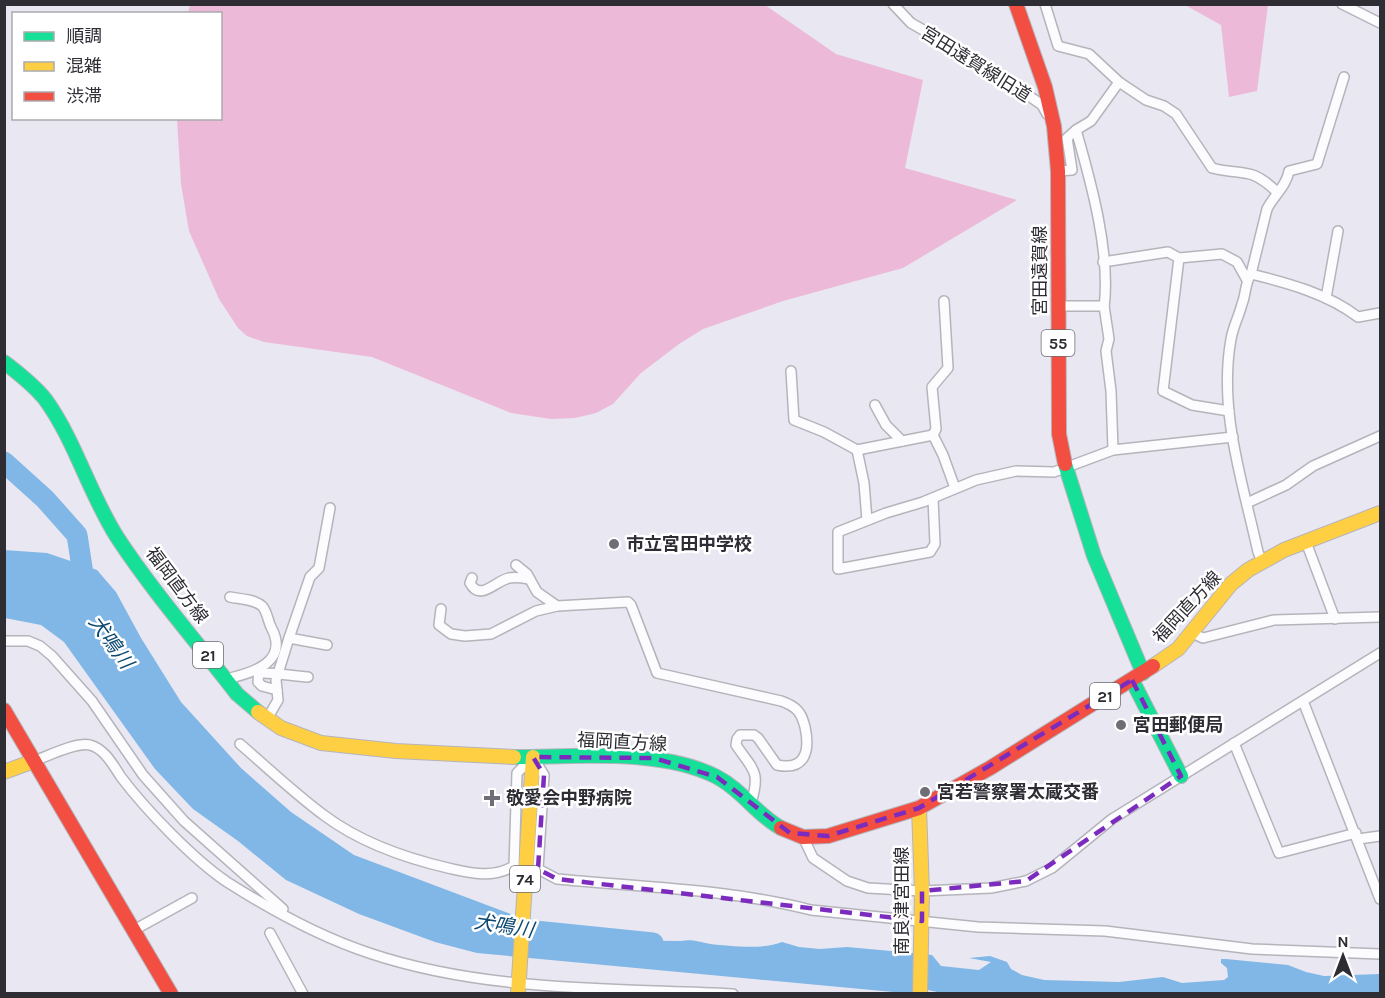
<svg xmlns="http://www.w3.org/2000/svg" width="1385" height="998" font-family="Karla,'Noto Sans JP',sans-serif">
<rect width="100%" height="100%" fill="#e9e7f1"/>
<!-- forest -->
<g fill="#ecbad8">
<polygon points="190,5 765,5 836,54 923,80 905,168 1017,200 903,268 783,301 703,329 679,344 641,373 613,404 596,413 575,418 551,419 511,413 372,357 264,342 247,336 238,328 219,299 189,231 181,184 177,119 220,118 220,14 188,13"/>
<polygon points="1185,5 1268,5 1257,91 1229,97 1221,25"/>
</g>
<!-- water -->
<path fill="#80b7e6" d="M4,550L47,553L97,570L116,592L141,638L181,702L241,768L291,812L354,855L580,940L681,941C692,939 699,942 710,944C730,946 764,950 782,942L799,947L820,949L847,947L913,953L932,955L941,966L979,970L991,962L969,958L990,956L1007,962L1011,969L1022,975L1044,980L1119,982L1163,977L1182,983L1224,980L1228,977L1227,968L1221,963V959H1226L1288,965L1306,972L1324,976L1380,974V993L946,994L928,990L904,993L477,953L435,942L359,914L286,880L238,841L193,809L155,769L64,642L41,625L5,618Z"/>
<g fill="none" stroke-linecap="round" stroke-linejoin="round">
<!-- river -->
<g stroke="#80b7e6" stroke-width="21">
<polyline points="4,462 45,499 77,535 86,593"/>
<polyline points="535,931 653,943"/>
</g>
<!-- street casing -->
<g stroke="#b5b4bb" stroke-width="12">
<g id="street">
<polyline points="893,4 911,23 991,69 1042,105 1047,114"/>
<polyline points="1045,4 1058,46 1089,54 1119,82"/>
<polyline points="1342,4 1380,23"/>
<path d="M1076,130C1091,182 1111,254 1104,308"/>
<path d="M1058,171L1072,170L1067,138L1076,130L1091,121L1119,82L1146,100L1164,106L1176,114L1212,168C1244,176 1250,166 1277,192"/>
<polyline points="1103,262 1168,252 1179,258"/>
<path d="M1251,274C1288,283 1328,294 1358,317L1380,313"/>
<polyline points="1326,298 1338,231"/>
<polyline points="1058,306 1104,306 1109,339 1106,351 1111,391 1113,450"/>
<polyline points="791,371 794,420 824,432 857,450"/>
<polyline points="875,405 886,425 902,441"/>
<polyline points="1229,411 1192,405 1163,391 1179,258 1222,254 1237,262 1247,280"/>
<polyline points="933,435 936,429 932,387 948,368 944,301"/>
<polyline points="933,498 935,544 930,552 838,569 838,532 886,513 923,502 976,480 1016,471 1054,472 1113,450 1233,437"/>
<polyline points="1247,503 1286,485 1313,466 1380,436"/>
<polyline points="867,520 864,483 857,450 933,435 943,455 955,488"/>
<polyline points="1306,542 1335,619"/>
<path d="M1262,561L1258,552C1243,483 1218,411 1231,339C1233,327 1239,316 1242,304C1246,294 1245,283 1251,274L1267,209C1274,195 1286,187 1289,171L1317,164L1344,77"/>
<path d="M516,565L527,574L537,592L557,606L628,602L631,605L657,673L781,701C787,703 792,705 797,710C802,715 803,720 805,727C810,750 806,771 777,765L758,738L754,735H740L737,739L736,745C753,770 761,771 751,803"/>
<path d="M472,578L470,583C480,602 495,581 509,578C515,577 523,578 529,579"/>
<polyline points="441,609 439,625 451,634 465,636 491,634 536,611 557,606"/>
<polyline points="1192,633 1203,638 1274,620 1380,617"/>
<polyline points="289,638 327,645"/>
<polyline points="4,641 28,641 40,646 52,656 92,701 143,775 184,821 283,909"/>
<polyline points="259,669 258,682 262,686 277,690"/>
<path d="M258,673C274,672 291,676 308,677"/>
<path d="M226,679C253,673 290,662 271,627C268,621 267,611 262,606C254,599 239,599 230,597"/>
<polyline points="1303,701 1380,899"/>
<polyline points="267,719 278,700 276,680 289,638 310,577 319,568 330,508"/>
<polyline points="1234,743 1279,853 1356,833"/>
<path d="M240,744C268,768 295,794 325,816C360,842 405,858 448,868C471,873 492,879 514,866L517,773L533,757L544,775L538,869L557,879C640,887 730,889 811,910L978,927L1105,931L1252,949L1380,954"/>
<path d="M34,761C48,756 76,742 90,745C105,749 113,765 121,777C146,810 193,859 227,882C271,910 320,937 369,953C485,992 611,988 733,994"/>
<polyline points="803,837 813,858 847,881 868,888 922,891 991,888 1026,881 1052,868 1112,819 1380,653"/>
<polyline points="1358,839 1380,836"/>
<polyline points="134,930 192,898"/>
<polyline points="270,933 303,994"/>
</g>
</g>
<!-- fast casing -->
<g stroke="#b5b4bb" stroke-width="16">
<g id="fast">
<path d="M4,362C18,373 33,384 45,399C75,440 89,493 117,537C153,592 197,642 237,694L258,712"/>
<polyline points="1065,464 1094,556 1143,673"/>
<polyline points="1132,680 1181,776"/>
<path d="M514,757C575,757 661,748 717,777C742,790 757,815 781,828"/>
</g>
</g>
<!-- slow casing -->
<g stroke="#b5b4bb" stroke-width="16">
<g id="slow">
<polyline points="1153,666 1178,649 1231,584 1248,570 1284,550 1380,513"/>
<polyline points="258,712 281,728 321,743 396,751 514,757"/>
<polyline points="4,772 34,761"/>
<polyline points="919,808 922,891 920,994"/>
<polyline points="518,994 533,757"/>
</g>
</g>
<!-- jam casing -->
<g stroke="#b5b4bb" stroke-width="16">
<g id="jam">
<polyline points="1016,4 1045,87 1054,126 1058,171 1059,434 1065,464"/>
<polyline points="4,710 171,994"/>
<polyline points="781,828 803,837 828,836 919,808 990,768 1153,666"/>
</g>
</g>
<!-- street -->
<use href="#street" stroke="#fcfbfd" stroke-width="9"/>
<!-- fast -->
<use href="#fast" stroke="#16e098" stroke-width="14"/>
<!-- slow -->
<use href="#slow" stroke="#ffcf43" stroke-width="14"/>
<!-- jam -->
<use href="#jam" stroke="#f24e42" stroke-width="14"/>
</g>
<!-- marked area -->
<path fill="none" stroke="#7b2cbf" stroke-width="4.5" stroke-dasharray="12 8" stroke-linejoin="round" d="M1132,680L1181,776L1026,881L922,891V921L557,879L538,869L544,775L533,757L654,758L717,777L790,833L828,836L919,808Z"/>
<!-- markers -->
<g fill="#6f6e76" stroke="#fff" stroke-width="2">
<circle cx="614" cy="544" r="6"/>
<circle cx="1121" cy="725" r="6"/>
<circle cx="925" cy="792" r="6"/>
<path d="M489 789h6v6h6v6h-6v6h-6v-6h-6v-6h6z"/>
</g>
<g text-anchor="middle" dominant-baseline="central" stroke-width="5" stroke-linejoin="round" paint-order="stroke">
<!-- shield labels -->
<g fill="#fff" stroke="#6d6c71" stroke-width="1.5">
<rect x="1041.5" y="330" width="33" height="26" rx="4.5"/>
<rect x="193" y="642" width="30" height="26" rx="4.5"/>
<rect x="1090" y="683" width="30" height="26" rx="4.5"/>
<rect x="510" y="866" width="30" height="26" rx="4.5"/>
</g>
<g font-size="16" font-weight="bold" fill="#2e2d34">
<text x="1058" y="343">55</text>
<text x="208" y="655">21</text>
<text x="1105" y="696">21</text>
<text x="525" y="879">74</text>
</g>
<!-- street labels -->
<g font-size="18" fill="#2e2d34" stroke="#fff">
<text transform="translate(976 64) rotate(32)">宮田遠賀線旧道</text>
<text transform="translate(1040 271) rotate(-90)">宮田遠賀線</text>
<text transform="translate(177 585) rotate(53)">福岡直方線</text>
<text transform="translate(1187 607) rotate(-47)">福岡直方線</text>
<text transform="translate(622 742) rotate(3)">福岡直方線</text>
<text transform="translate(902 901) rotate(-90)">南良津宮田線</text>
</g>
<!-- poi labels -->
<g font-size="18" font-weight="bold" fill="#2e2d34" stroke="#fff" text-anchor="start">
<text x="626" y="544">市立宮田中学校</text>
<text x="1133" y="725">宮田郵便局</text>
<text x="937" y="792">宮若警察署太蔵交番</text>
<text x="506" y="798">敬愛会中野病院</text>
</g>
<!-- water labels -->
<g font-size="20" font-style="italic" fill="#0d4a73" stroke="#fff">
<text transform="translate(111 642) rotate(54)">犬鳴川</text>
<text transform="translate(504 926) rotate(9)">犬鳴川</text>
</g>
</g>
<!-- border -->
<rect width="1385" height="998" fill="none" stroke="#2e2d34" stroke-width="12"/>
<!-- legend -->
<rect x="12" y="12" width="210" height="108" fill="#ffffff" stroke="#ababae" stroke-width="1.5"/>
<rect x="24" y="32" width="30" height="9" fill="#16e098" stroke="#ababae" stroke-width="1.5"/>
<text x="66" y="42" font-size="18" fill="#2e2d34">順調</text>
<rect x="24" y="62" width="30" height="9" fill="#ffcf43" stroke="#ababae" stroke-width="1.5"/>
<text x="66" y="72" font-size="18" fill="#2e2d34">混雑</text>
<rect x="24" y="92" width="30" height="9" fill="#f24e42" stroke="#ababae" stroke-width="1.5"/>
<text x="66" y="102" font-size="18" fill="#2e2d34">渋滞</text>
<!-- north arrow -->
<g transform="translate(1343 956)" stroke="#ffffff" stroke-width="4.5" paint-order="stroke">
<path d="M0-4.5L10 22L0 15L-10 22Z" fill="#2e2d34"/>
<text y="-9" font-size="16" font-weight="bold" text-anchor="middle" fill="#2e2d34">N</text>
</g>
</svg>
